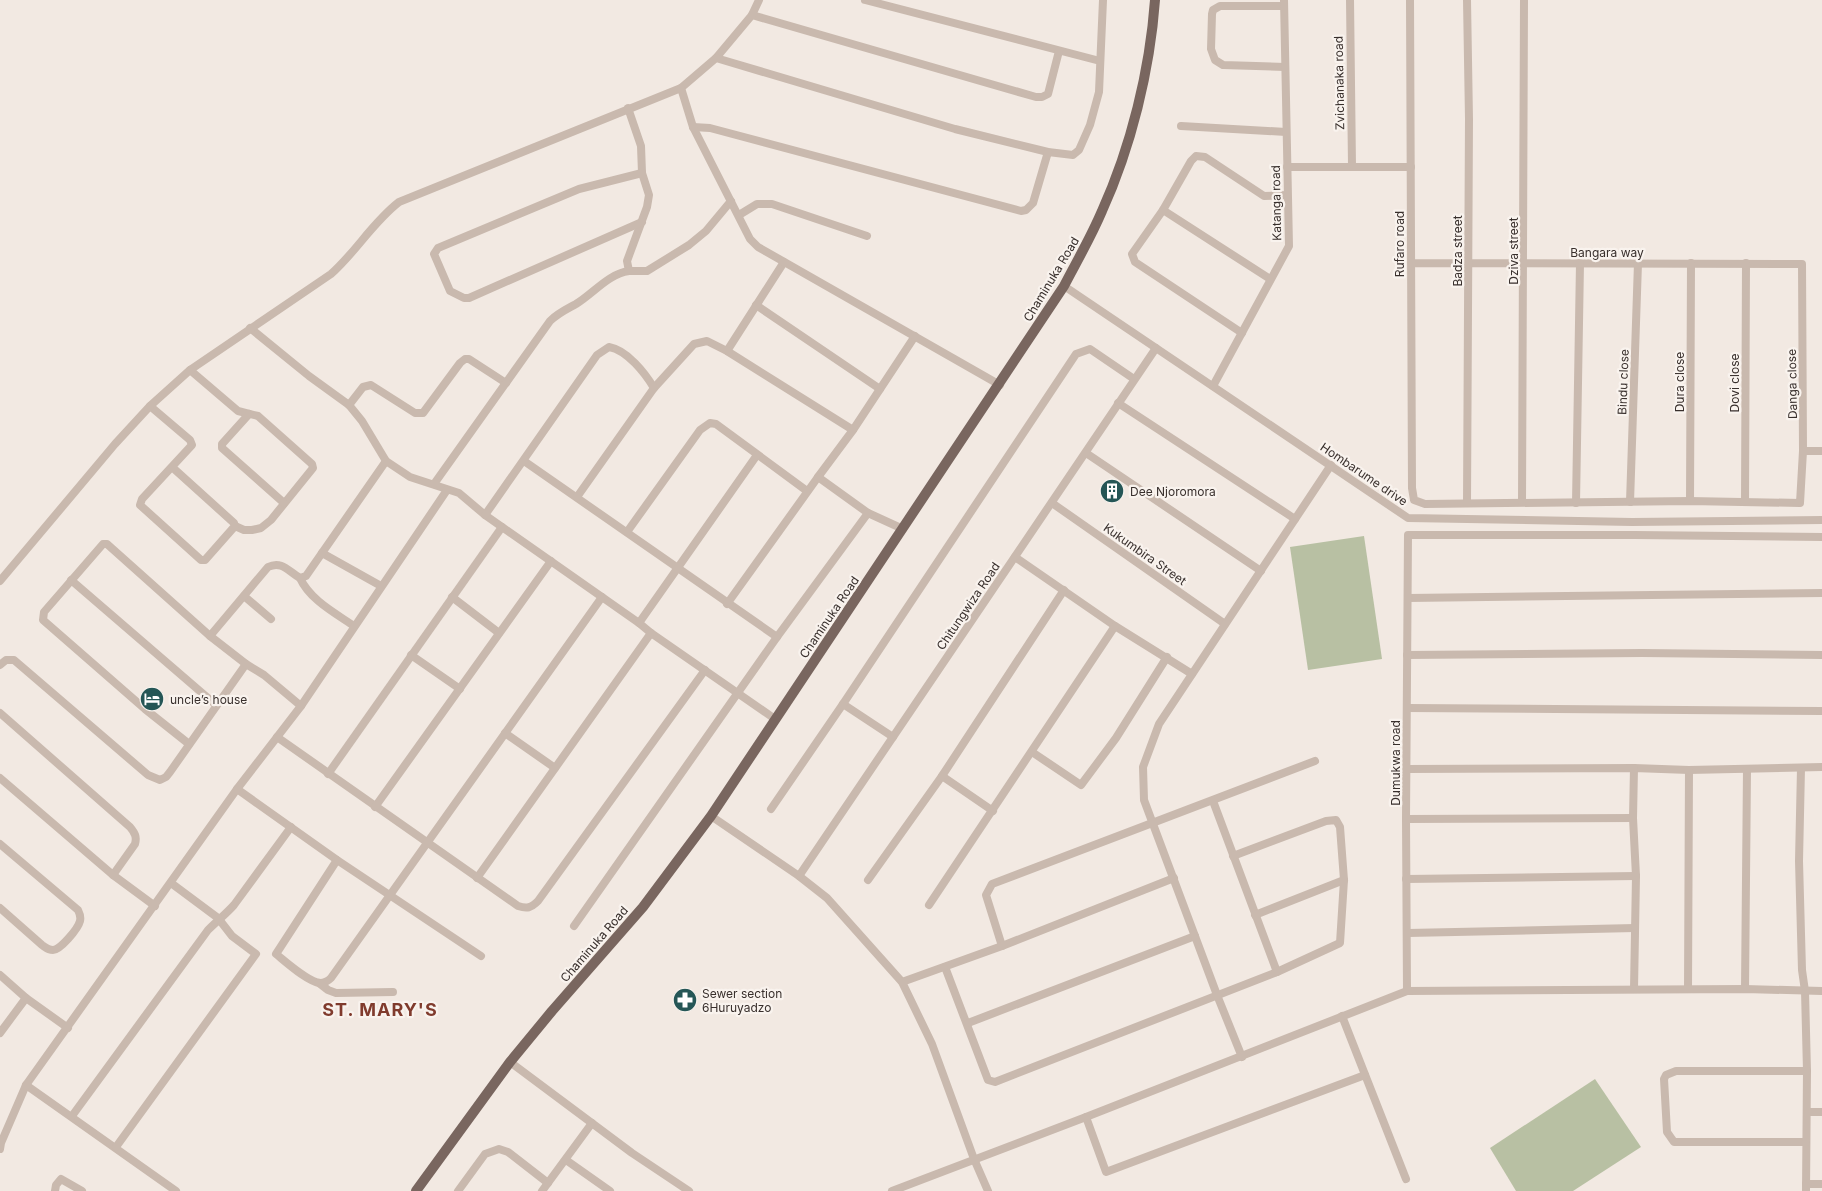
<svg xmlns="http://www.w3.org/2000/svg" width="1822" height="1191" font-family="Inter,sans-serif">
<rect width="100%" height="100%" fill="#f2e9e2"/>
<!-- green -->
<g fill="#b8c0a3">
<polygon points="1364,536 1382,659 1308,670 1290,547"/>
<polygon points="1595,1079 1641,1147 1573,1191 1516,1191 1490,1148"/>
</g>
<g fill="none" stroke-linecap="round" stroke-linejoin="round">
<!-- minor -->
<g stroke="#c9b9ae" stroke-width="8">
<polyline points="865,0 1100,61"/>
<polyline points="1350,0 1352,166"/>
<polyline points="1410,0 1412,488 1414,500 1425,504 1690,501 1800,503 1803,451 1802,264 1411,263"/>
<polyline points="1467,0 1469,119 1467,503"/>
<polyline points="1284,6 1220,6 1213,10 1212,14 1211,49 1215,60 1223,65 1285,67"/>
<polyline points="752,15 1036,97 1042,97 1048,94 1059,51"/>
<polyline points="716,58 752,15 759,0"/>
<polyline points="681,88 716,58 955,129 1048,152 1073,155 1079,150 1090,125 1099,92 1103,0"/>
<polyline points="628,108 641,146 642,173 649,195 647,207 627,261 629,271 647,271 689,245 706,231 731,201"/>
<polyline points="1181,126 1286,132"/>
<polyline points="693,127 710,128 1021,211 1026,210 1033,203 1048,152"/>
<polyline points="1287,167 1411,167"/>
<polyline points="1163,210 1270,279"/>
<polyline points="739,215 757,204 772,204 867,236"/>
<polyline points="642,222 469,298 464,298 450,291 434,254 438,248 579,189 642,173"/>
<polyline points="1064,286 1408,518 1632,522 1822,520"/>
<polyline points="756,305 880,389"/>
<polyline points="250,328 309,376 349,405 362,421 386,461 410,477 459,493 485,515 639,623 651,633 775,719"/>
<polyline points="1242,333 1135,262 1132,254 1163,210 1191,161 1196,156 1205,157 1264,196 1287,195"/>
<polyline points="727,351 784,262"/>
<polyline points="190,370 238,411 258,416 312,464 313,468 271,520 261,528 252,530 244,530 235,526"/>
<polyline points="1213,386 1289,246 1284,0"/>
<polyline points="654,388 694,344 707,341 727,351 853,430"/>
<polyline points="1118,403 1295,519"/>
<polyline points="349,405 363,387 371,385 415,413 423,413 460,363 465,359 469,359 506,383"/>
<polyline points="150,406 190,440 192,445 142,499 140,505 201,560 205,560 235,526 234,523 172,467"/>
<polyline points="249,414 222,444 222,448 284,503"/>
<polyline points="1803,451 1822,451"/>
<polyline points="1086,453 1261,571"/>
<polyline points="524,461 777,637"/>
<polyline points="818,477 853,430 915,336"/>
<path d="M434,484L550,321C558,313 567,309 576,304C594,293 608,274 629,271"/>
<polyline points="1690,501 1691,263"/>
<polyline points="1522,502 1524,0"/>
<polyline points="1630,502 1638,263"/>
<polyline points="1745,502 1746,263"/>
<polyline points="1052,503 1225,624"/>
<polyline points="1576,503 1580,263"/>
<polyline points="868,513 903,529"/>
<path d="M485,515L597,355L609,347C627,350 645,373 654,388L577,497"/>
<polyline points="627,532 700,430 710,423 716,424 807,491"/>
<polyline points="322,553 381,586"/>
<polyline points="1015,557 1115,626 1192,674"/>
<path d="M300,578C310,600 335,613 354,626"/>
<polyline points="71,580 216,705"/>
<path d="M0,581L115,444L150,406L190,370L331,274C356,252 372,223 399,202L681,88L693,127L750,239L758,247L1000,385"/>
<polyline points="244,596 271,619"/>
<polyline points="452,597 499,633"/>
<polyline points="1408,598 1822,593"/>
<polyline points="639,623 757,455"/>
<path d="M210,636L268,567C282,560 289,572 300,578L306,576L386,461"/>
<polyline points="411,655 460,689"/>
<polyline points="1407,655 1642,653 1822,655"/>
<polyline points="0,665 6,660 14,660 148,775 160,780 166,777 170,772 246,664"/>
<polyline points="843,704 893,737"/>
<polyline points="1407,708 1822,711"/>
<path d="M0,713L130,827C135,833 137,837 135,844L113,875"/>
<polyline points="505,733 555,768"/>
<path d="M277,737L518,906C527,909 531,908 538,901L705,670"/>
<polyline points="189,744 145,709 43,620 44,612 103,544 107,544 210,636 246,664 264,675 301,706"/>
<polyline points="1032,752 1081,785 1116,738 1167,657"/>
<polyline points="1801,768 1799,861 1802,970 1805,991 1807,1071 1806,1191"/>
<polyline points="1407,769 1634,768 1689,770 1822,767"/>
<polyline points="328,774 502,527"/>
<polyline points="942,776 993,811"/>
<polyline points="0,778 113,875 155,906"/>
<polyline points="237,789 337,860 481,956"/>
<polyline points="1213,801 1277,972"/>
<polyline points="375,807 551,561"/>
<polyline points="771,809 843,704 1076,354 1090,349 1134,379"/>
<polyline points="711,816 799,876 827,898 902,982 932,1044 974,1159 988,1191"/>
<polyline points="1406,819 1633,818"/>
<path d="M0,844L78,910C80,914 81,917 80,921C78,929 60,950 53,950C48,950 45,947 42,945L0,908"/>
<path d="M337,860L276,954C286,962 308,982 320,983C325,983 328,981 331,978L602,597"/>
<polyline points="799,876 1156,348"/>
<polyline points="477,878 651,633"/>
<polyline points="1406,879 1636,876"/>
<polyline points="868,880 942,776 1064,590"/>
<polyline points="929,905 1115,626"/>
<polyline points="1255,915 1344,880"/>
<polyline points="574,926 777,637 868,513 818,477 727,604"/>
<polyline points="1408,933 1635,928"/>
<polyline points="1002,946 986,895 992,884 1315,761"/>
<polyline points="945,967 988,1080 995,1082 1277,972 1340,943 1344,880 1340,827 1336,820 1326,821 1233,856"/>
<polyline points="0,975 26,998 68,1028"/>
<polyline points="902,982 1002,946 1174,878"/>
<polyline points="319,983 328,990 336,993 393,992"/>
<polyline points="1634,989 1636,876 1633,818 1634,768"/>
<polyline points="1688,989 1689,770"/>
<polyline points="1745,989 1747,769"/>
<polyline points="1407,991 1406,819 1408,535 1635,535 1822,537"/>
<polyline points="1342,1016 1406,1179"/>
<polyline points="968,1023 1195,936"/>
<polyline points="0,1033 26,998"/>
<polyline points="1242,1057 1217,995 1144,800 1143,767 1159,724 1331,465"/>
<polyline points="510,1062 632,1153 689,1191"/>
<polyline points="26,1085 176,1191"/>
<polyline points="1808,1112 1822,1112"/>
<path d="M72,1116L208,930C217,921 226,914 234,905L291,827"/>
<polyline points="1086,1117 1106,1172 1365,1075"/>
<polyline points="1806,1142 1674,1142 1667,1132 1664,1079 1666,1075 1676,1071 1807,1071"/>
<polyline points="116,1147 256,954 232,936 218,918 171,883"/>
<polyline points="0,1149 1,1143 26,1085 237,789 301,706 447,490"/>
<polyline points="566,1160 610,1191"/>
<polyline points="1806,1184 1822,1184"/>
<polyline points="55,1191 56,1185 61,1179 82,1191"/>
<polyline points="458,1191 485,1154 499,1149 508,1152 548,1183"/>
<polyline points="542,1191 592,1123"/>
<polyline points="892,1191 1086,1117 1407,991 1745,989 1822,991"/>
</g>
<!-- major -->
<path stroke="#79665f" stroke-width="10" d="M416,1191L510,1062L552,1011L643,907L711,816L1064,286C1077,261 1091,237 1102,211C1131,147 1150,70 1155,0"/>
</g>
<!-- icons -->
<defs>
<g id="building-disc" transform="scale(1.25)"><circle r="9.5" fill="#255656" stroke="#f9f3ee"/><path d="M-4-6H4V6H1V3H-1V6H-4ZM-2.5-4.3h1.7v1.8h-1.7ZM.8-4.3h1.7v1.8H.8ZM-2.5-1h1.7V.8h-1.7ZM.8-1h1.7V.8H.8Z" fill="#fff"/></g>
<g id="hotel-disc" transform="scale(1.25)"><circle r="9.5" fill="#255656" stroke="#f9f3ee"/><path d="M-6-4.5h1.5V1H6V5H4.5V3h-9V5H-6ZM-4 0a1.8 1.8 0 1 1 3.6 0ZM.5 0V-2.5h3Q6-2.5 6 0Z" fill="#fff"/></g>
<g id="pharmacy-disc" transform="scale(1.25)"><circle r="9.5" fill="#255656" stroke="#f9f3ee"/><path d="M-2-6h4v4h4v4h-4v4h-4v-4h-4v-4h4Z" fill="#fff"/></g>
</defs>
<g fill-rule="evenodd">
<use href="#building-disc" x="1112" y="491"/>
<use href="#hotel-disc" x="152" y="699"/>
<use href="#pharmacy-disc" x="685" y="1000"/>
</g>
<g text-anchor="middle" dominant-baseline="central" stroke-width="4.5" stroke-linejoin="round" paint-order="stroke">
<!-- street labels -->
<g font-size="12" fill="#382f2c" stroke="#f9f3ee">
<text transform="translate(1339 83) rotate(-91)">Zvichanaka road</text>
<text transform="translate(1276 203) rotate(-91)">Katanga road</text>
<text transform="translate(1399 244) rotate(-90)">Rufaro road</text>
<text transform="translate(1457 251) rotate(-90)">Badza street</text>
<text transform="translate(1513 251) rotate(-90)">Dziva street</text>
<text x="1607" y="252">Bangara way</text>
<text transform="translate(1051 279) rotate(-59)">Chaminuka Road</text>
<text transform="translate(1623 382) rotate(-88)">Bindu close</text>
<text transform="translate(1679 382) rotate(-90)">Dura close</text>
<text transform="translate(1734 383) rotate(-90)">Dovi close</text>
<text transform="translate(1792 384) rotate(-91)">Danga close</text>
<text transform="translate(1364 474) rotate(34)">Hombarume drive</text>
<text transform="translate(1145 554) rotate(35)">Kukumbira Street</text>
<text transform="translate(968 606) rotate(-56)">Chitungwiza Road</text>
<text transform="translate(829 617) rotate(-56)">Chaminuka Road</text>
<text transform="translate(1395 763) rotate(-90)">Dumukwa road</text>
<text transform="translate(594 944) rotate(-49)">Chaminuka Road</text>
</g>
<!-- poi labels -->
<g font-size="12" fill="#382f2c" stroke="#f9f3ee" text-anchor="start">
<text x="1130" y="491">Dee Njoromora</text>
<text x="170" y="699">uncle’s house</text>
<text x="702" y="993">Sewer section<tspan x="702" dy="14">6Huruyadzo</tspan></text>
</g>
<!-- district labels -->
<g font-size="18" font-weight="bold" letter-spacing="1" fill="#803b2d" stroke="#f9f3ee">
<text x="380" y="1009">ST. MARY'S</text>
</g>
</g>
</svg>
